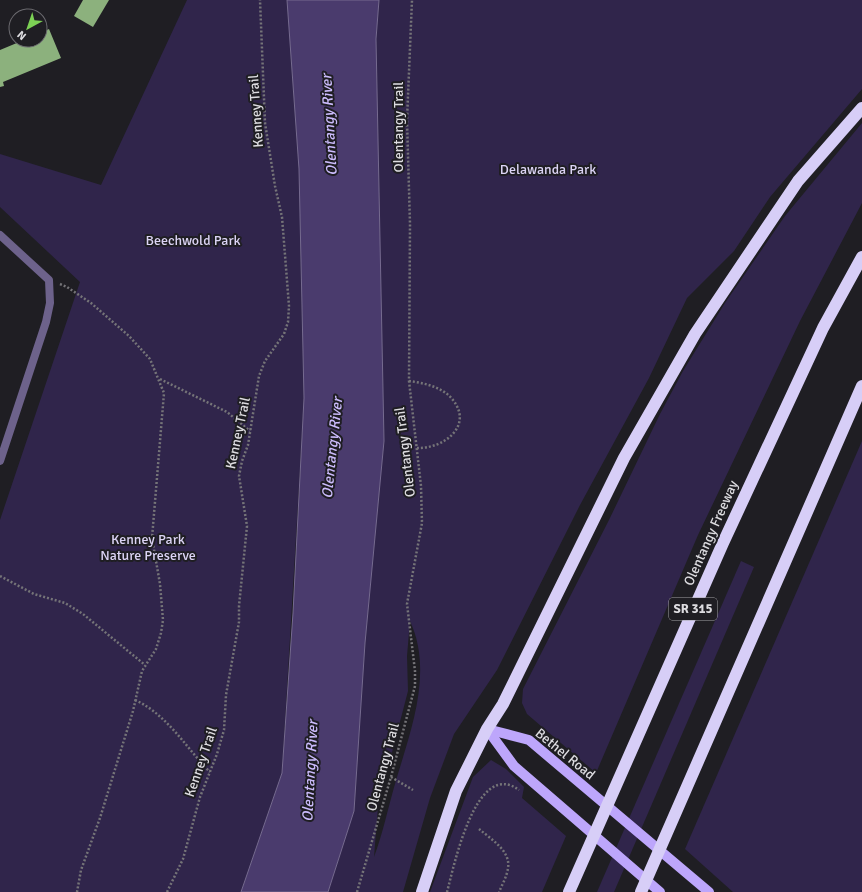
<svg xmlns="http://www.w3.org/2000/svg" width="862" height="892" font-family="Signika,sans-serif">
<rect width="100%" height="100%" fill="#1f1e23"/>
<!-- green -->
<g fill="#30254b" fill-rule="evenodd">
<polygon points="187,0 287,0 299,169 304,398 299,486 282,773 241,892 0,892 0,520 80,282 0,207 0,154 101,185"/>
<path d="M379,0H862V89L770,197L734,251L687,298L649,378L580,505L497,670L454,734L430,798L403,892H328L354,811L365,643L384,441L376,39ZM410,621C434,673 410,732 395,784C388,808 383,833 374,857L378,806L408,691L407,656Z"/>
<polygon points="862,123 862,203 800,321 698,535 596,773 527,714 522,703 523,689 609,520 660,414 683,371 725,303 785,216"/>
<polygon points="862,441 862,892 733,892 685,849"/>
<polygon points="741,561 754,567 614,892 597,892"/>
<polygon points="491,760 506,769 524,787 522,798 566,836 542,892 430,892 473,777"/>
</g>
<!-- water -->
<polygon fill="#4a3b6d" stroke="#766b90" points="287,0 379,0 376,39 384,441 365,643 354,811 328,892 241,892 282,773 293,613 304,398 299,169"/>
<!-- building -->
<g fill="#8cb17d">
<polygon points="83,0 109,0 93,27 74,16"/>
<polygon points="49,29 61,58 3,82 4,86 0,87 0,50 24,40 40,40 40,33"/>
</g>
<g fill="none" stroke-linecap="round" stroke-linejoin="round">
<!-- path -->
<g stroke="#757478" stroke-width="2.5" stroke-dasharray="2 2" stroke-linecap="butt">
<polyline points="60,284 67,287 91,303 129,336 150,359 164,393 152,538 160,584 163,620 161,633 156,649 142,671 133,711 100,818 81,870 77,892"/>
<polyline points="160,379 227,412 250,431"/>
<path d="M409,381C424,383 443,387 453,400C474,427 442,449 417,448"/>
<polyline points="0,576 34,594 65,603 83,614 145,665"/>
<path d="M135,700C168,715 186,748 210,772"/>
<polyline points="391,777 413,790"/>
<path d="M479,829C491,839 511,851 508,868C507,876 502,885 499,892"/>
<polyline points="167,892 183,859 200,797 217,754 224,730 226,695 239,622 239,606 247,526 239,476 242,461 248,445 259,376 265,361 284,334 288,322 289,306 282,217 275,186 265,123 260,0"/>
<polyline points="357,892 391,777 415,686 415,671 407,604 422,523 421,486 409,381 410,224 407,120 412,0"/>
<path d="M447,892C454,866 476,758 519,790"/>
</g>
<!-- minor -->
<polyline stroke="#6d628b" stroke-width="8" points="0,235 49,280 50,303 46,322 0,461"/>
<!-- primary -->
<g stroke="#bda6fb" stroke-width="10">
<polyline points="487,729 529,740 709,892"/>
<polyline points="487,729 514,766 660,892"/>
</g>
<!-- motorway -->
<g stroke="#d7cef7" stroke-width="12">
<polyline points="422,892 456,791 487,729 503,704 624,458 695,334 798,181 862,108"/>
<polyline points="569,892 723,543 823,328 862,257"/>
<polyline points="641,892 862,386"/>
</g>
</g>
<g text-anchor="middle" dominant-baseline="central" stroke-width="4" stroke-linejoin="round" paint-order="stroke">
<!-- shield labels -->
<rect fill="#1f1e23" stroke="#a4a3a7" stroke-width="1" x="669" y="598" width="48" height="22" rx="3"/>
<g font-size="13" font-weight="bold" fill="#dddce0">
<text x="693" y="609">SR 315</text>
</g>
<!-- street labels -->
<g font-size="14" fill="#dddce0" stroke="#1f1e23">
<text transform="translate(256 111) rotate(-94)">Kenney Trail</text>
<text transform="translate(398 127) rotate(-90)">Olentangy Trail</text>
<text transform="translate(238 433) rotate(-78)">Kenney Trail</text>
<text transform="translate(405 452) rotate(-97)">Olentangy Trail</text>
<text transform="translate(711 533) rotate(-66)">Olentangy Freeway</text>
<text transform="translate(565 754) rotate(39)">Bethel Road</text>
<text transform="translate(201 762) rotate(-71)">Kenney Trail</text>
<text transform="translate(383 767) rotate(-75)">Olentangy Trail</text>
</g>
<!-- park labels -->
<g font-size="14" fill="#dcd4f5" stroke="#1f1e23">
<text x="548" y="169">Delawanda Park</text>
<text x="193" y="240">Beechwold Park</text>
<text x="148" y="539">Kenney Park<tspan x="148" dy="16">Nature Preserve</tspan></text>
</g>
<!-- water labels -->
<g font-size="15" font-style="italic" fill="#cbbbfb" stroke="#1f1e23">
<text transform="translate(329 125) rotate(-93)">Olentangy River</text>
<text transform="translate(332 448) rotate(-84)">Olentangy River</text>
<text transform="translate(310 771) rotate(-87)">Olentangy River</text>
</g>
</g>
<!-- north arrow -->
<g transform="translate(28 28) rotate(220)"><circle r="19" fill="#1f1e23" stroke="#6b6a6f"/>
<path d="M0-3L7 15L0 10L-7 15Z" fill="#7cd155"/>
<text y="-6" font-size="11" font-weight="bold" text-anchor="middle" fill="#dddce0">N</text>
</g>
</svg>
